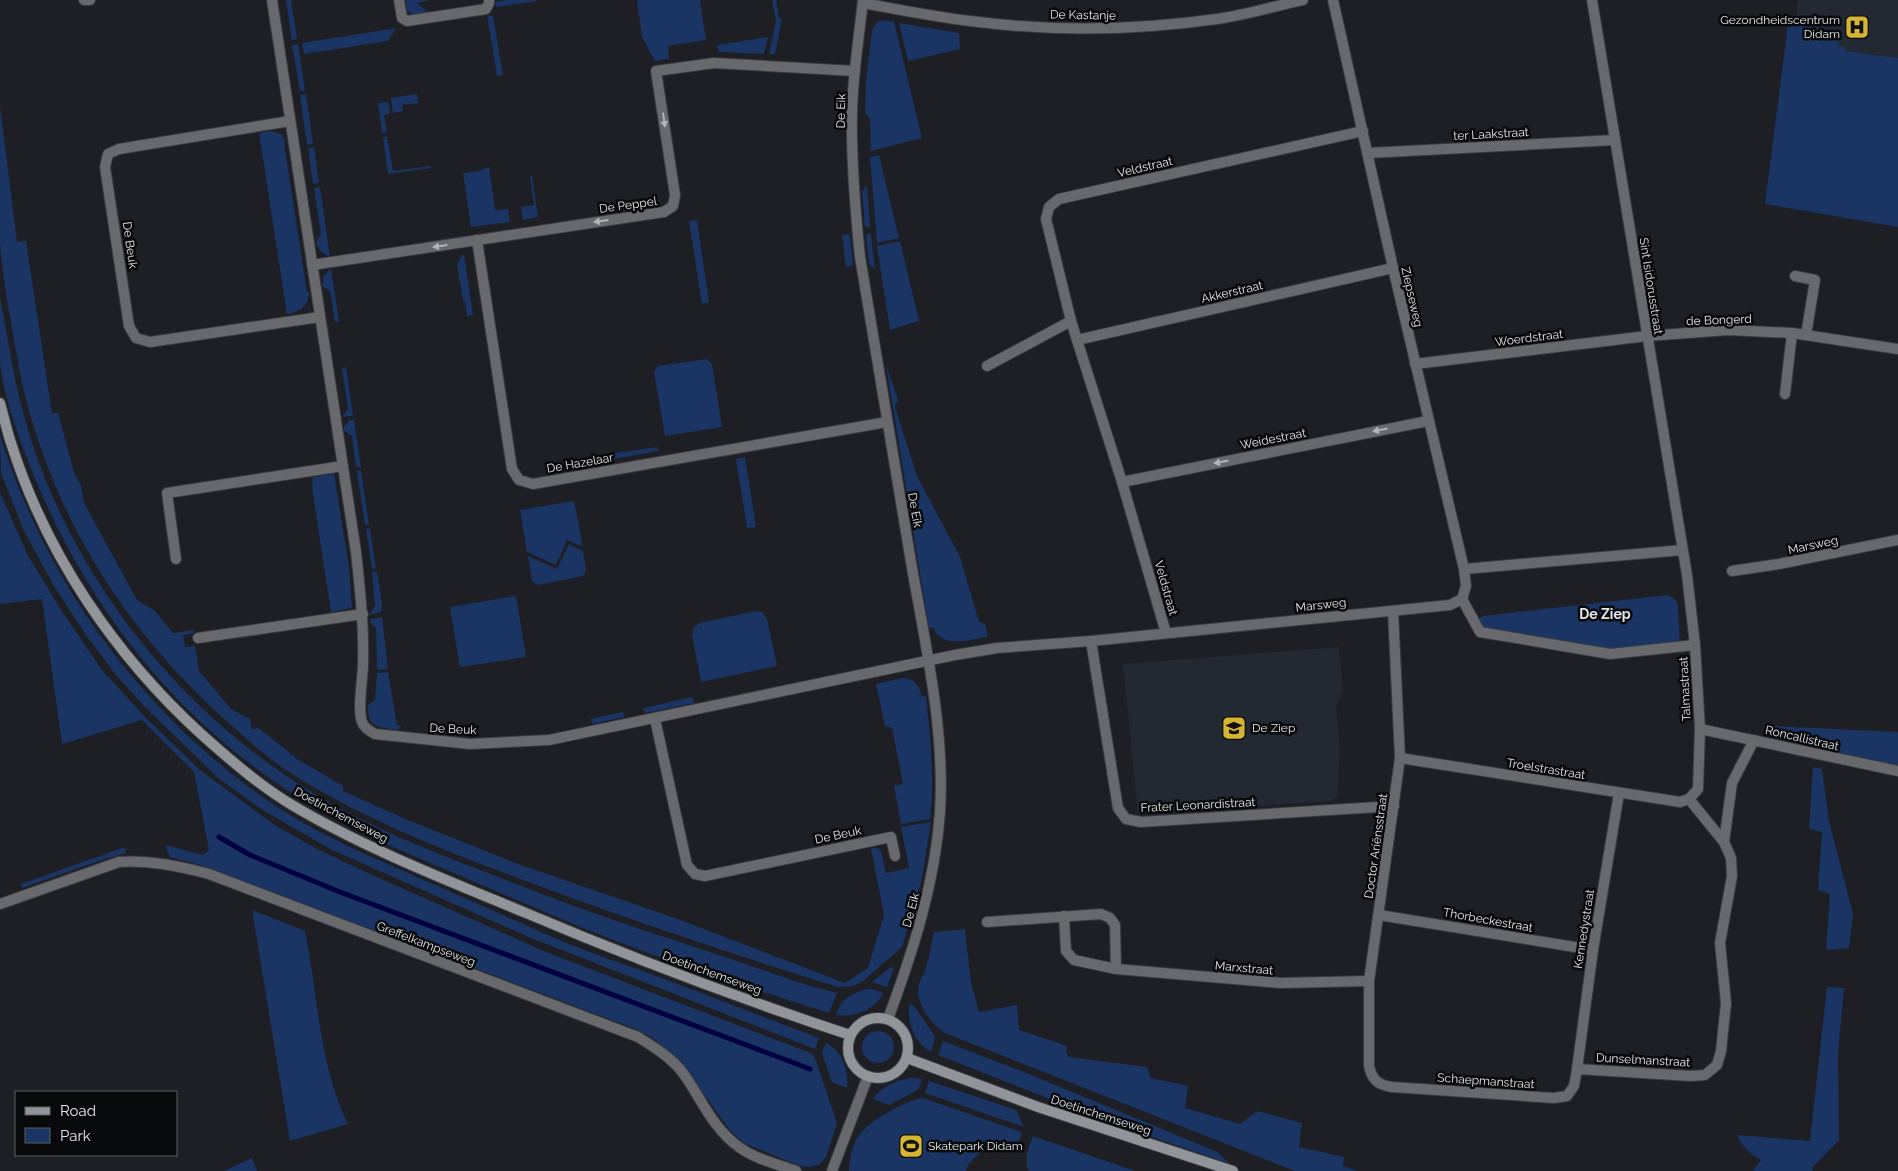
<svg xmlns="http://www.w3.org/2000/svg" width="1898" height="1171" font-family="Raleway,sans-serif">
<rect width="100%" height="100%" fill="#1d1f24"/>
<!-- built -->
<g fill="#232933">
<polygon points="1798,0 1898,0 1898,58 1845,51 1838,46 1839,33 1836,33 1836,30 1795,25"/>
<polygon points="1339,647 1343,690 1336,706 1340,749 1337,797 1331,801 1138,814 1123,664"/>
</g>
<!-- green -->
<g fill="#1a3463">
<polygon points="286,0 291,0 297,39 292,40"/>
<polygon points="406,0 431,0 416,3 430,13 412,15 407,10"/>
<polygon points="506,0 536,0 537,1 496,7 495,2"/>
<polygon points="637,0 700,0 706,40 668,46 669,59 655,61 642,37"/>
<polygon points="772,0 776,0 779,18 782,19 775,54 769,54 776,21"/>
<polygon points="487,15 493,16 503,75 497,76"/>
<polygon points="883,20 894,22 922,138 871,151 870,119 865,113 866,80 872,31 876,23"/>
<polygon points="899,23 959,33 960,49 908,61"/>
<polygon points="1788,24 1836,30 1836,33 1840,33 1838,46 1846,47 1845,51 1898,58 1898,227 1765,204"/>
<polygon points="396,28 388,41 304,54 302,43"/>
<polygon points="768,37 764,54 719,52 717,45"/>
<polygon points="298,44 305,91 300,91 292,45"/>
<polygon points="306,94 313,144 307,145 300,95"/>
<polygon points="417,94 418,103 402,105 403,111 393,113 391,98"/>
<polygon points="388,102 390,113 384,115 387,132 382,133 378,103"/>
<path d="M0,106L17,242L26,241L52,413H58L74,473L81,486L84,503L137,600L155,611L173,633L194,630V633L183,635L185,647L195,646L199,671L231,709L250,719L252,729L259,728L297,759L343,786V791L403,818L518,864L675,918L845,983L868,968L884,915L871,848H877L881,851L886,873L909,868L901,827L931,822L922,878L902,947L863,981L853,986L838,987C732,954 627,919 523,880C441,849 357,817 283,768C264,755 248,740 231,725C132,638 61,530 27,403C20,379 17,354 12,329C7,301 2,271 0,242C0,197 0,151 0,106Z"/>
<path d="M271,131L281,134L286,142L284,143L307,292H309C309,306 300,312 287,314L259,133Z"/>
<polygon points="383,137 387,137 393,171 430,166 431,168 388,174"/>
<polygon points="314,147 319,183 313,184 308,148"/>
<polygon points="879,155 899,238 877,243 870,157"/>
<polygon points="489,167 495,210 508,209 510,222 471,227 463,173 479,171"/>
<polygon points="530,176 532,176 538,217 523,220 521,207 534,205"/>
<polygon points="867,185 870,227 865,227 862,191"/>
<polygon points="320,187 330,257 321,252 316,243 321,234 314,188"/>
<polygon points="697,220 709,302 702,304 689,221"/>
<polygon points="850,234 853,265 846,267 842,235"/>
<polygon points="866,234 871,234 875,269 869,264"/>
<polygon points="900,241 919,321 890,330 877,246"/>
<polygon points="462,255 464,255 473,315 467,316 465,301 463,301 457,264"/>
<polygon points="331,268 339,322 335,322 330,291 322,286 324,276"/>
<path d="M0,297C8,339 14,382 26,423C72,582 188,724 332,804C398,841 471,866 542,894C604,918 668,938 731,959C766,971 802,985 837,993L829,1013C760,991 690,969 621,943C570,923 519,901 468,879C406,853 343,827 287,790C171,714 86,603 34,476C20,441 4,399 0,362C0,341 0,318 0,297Z"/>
<polygon points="707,359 712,364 722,427 665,436 654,372 658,366"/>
<path d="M886,365L898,400L895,407L917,476L960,557L979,622L985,624L988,637C970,639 941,650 933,627L929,628Z"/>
<polygon points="346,367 353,416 342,417 348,409 342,368"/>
<polygon points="349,420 354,420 361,467 356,467 352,436 344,431 344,427"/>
<path d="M0,435C44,578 136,705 257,793C313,834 379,860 442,888C483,906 523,924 564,942C595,955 628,965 659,977C713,997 766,1018 819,1038L815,1049L531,938L330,849L261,809L218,778L144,706L116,675L86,635L54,586L24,531L1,473Z"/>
<polygon points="657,447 658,451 597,462 596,456"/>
<polygon points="745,457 756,527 747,528 736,459"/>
<polygon points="361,470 369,525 365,525 357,471"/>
<polygon points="334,474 349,567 352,608 331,612 312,488 313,477"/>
<polygon points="0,492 27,554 63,613 102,670 146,718 200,770 276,826 319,850 370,874 546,952 808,1052 813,1055 816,1061 837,1123 826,1157 820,1164 811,1167 800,1166 746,1144 738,1138 729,1129 682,1063 653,1038 633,1028 204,866 170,857 165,845 203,855 209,850 194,772 142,720 62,744 42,599 0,604"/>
<polygon points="574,501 583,547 567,540 556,565 527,552 520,510"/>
<polygon points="370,528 376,568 372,569 366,529"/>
<polygon points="569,544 583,551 586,570 583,576 538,585 532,581 528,556 557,569"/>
<polygon points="372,572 377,572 382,603 381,612 369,615 375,606"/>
<polygon points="1668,595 1676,600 1678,606 1680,644 1611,651 1482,631 1474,620 1483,616"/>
<polygon points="516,596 526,657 460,667 450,607"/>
<polygon points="757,611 762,612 767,619 777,666 701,682 692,635 693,629 699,623"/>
<polygon points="382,617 388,669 377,670 376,628 370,622 370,619"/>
<path d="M388,672L397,725L402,726L397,730C378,727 367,728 368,705L375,700L377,673Z"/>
<path d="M903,678C914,679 920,685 921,696H926C930,737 935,778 930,819L901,824L894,786L903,784L892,728L885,726L876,684Z"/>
<polygon points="693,697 694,703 645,713 643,708"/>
<polygon points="623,712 624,717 592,724 591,719"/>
<polygon points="1775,726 1898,732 1898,766 1770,740"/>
<polygon points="1813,767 1822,769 1829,821 1853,914 1849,948 1826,950 1830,894 1818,890 1822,832 1809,829"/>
<polygon points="125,847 126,853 99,861 22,888 21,884"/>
<path d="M252,910L305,931C318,995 319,1065 348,1124L290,1141Z"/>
<path d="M965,929L971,983L979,1012L1017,1005L1019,1030L1067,1046L1066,1052L1069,1057L1147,1067L1151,1078L1188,1086L1185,1108L1240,1124L1257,1111L1302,1123L1299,1147L1344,1157L1343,1166L1357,1171H1295L945,1033C931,1024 914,1002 919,984C920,980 922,977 924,974C929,960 931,946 934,932Z"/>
<polygon points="891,967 894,968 887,987 872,982"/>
<path d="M1827,987L1844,988L1838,1053L1839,1140L1812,1168L1813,1171H1753L1761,1160C1750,1154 1742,1147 1737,1135L1810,1141Z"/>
<path d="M866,989H872L883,993C875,1010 854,1018 836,1015C843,997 848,996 866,989Z"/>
<path d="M910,1004L914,1006L934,1035L935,1038L931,1052C916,1045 905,1020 910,1004Z"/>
<circle cx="878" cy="1047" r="16"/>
<polygon points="943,1041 1029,1074 1208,1148 1217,1152 1230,1164 1098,1118 938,1055"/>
<path d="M826,1043C842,1050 849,1071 847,1088L832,1082L822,1053Z"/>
<path d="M912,1078L922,1079L918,1090L889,1105L873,1099C881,1087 898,1079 912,1078Z"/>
<polygon points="929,1081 1016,1110 1024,1127 925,1093"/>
<path d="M923,1098L1022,1132L1015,1153L989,1143L968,1165L966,1171H849C849,1158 852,1145 860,1134C869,1121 906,1100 923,1098Z"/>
<path d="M1033,1136L1135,1171H1029C1023,1159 1029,1148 1033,1136Z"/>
<polygon points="252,1158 257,1171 224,1171"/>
</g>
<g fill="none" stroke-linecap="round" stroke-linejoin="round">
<!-- stream -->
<polyline stroke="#000141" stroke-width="5" points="219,837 250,855 340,892 810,1069"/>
<!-- minor casing -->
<g stroke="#393b40" stroke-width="12">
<g id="minor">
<polyline points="84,0 90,0"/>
<path d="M272,0L356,552C360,589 364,626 363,664C363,678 357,709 362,722C364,728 370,731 375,734L470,744L549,740L955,655L997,648L1091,641L1450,605L1462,599L1480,632L1610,654L1695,645"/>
<polyline points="399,0 402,18 407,21 486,9 489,3 489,0"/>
<path d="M863,0C859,37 853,74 852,111C851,159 855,208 860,257C878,360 895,464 912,568C926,648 945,730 940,812C935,884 913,951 888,1019"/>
<polyline points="1333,0 1393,268 1464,569 1466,586 1462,599"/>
<path d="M863,3C901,10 940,18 979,22C1058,32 1138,30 1217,19C1246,15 1275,6 1303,0"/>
<polyline points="290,121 119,149 108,154 105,167 129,326 136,338 150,342 320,317"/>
<polyline points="1368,153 1615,140"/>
<polyline points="477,240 512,469 519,480 533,484 887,422"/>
<polyline points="312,265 664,212 673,206 675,195 656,71 714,63 855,71"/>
<polyline points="1795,276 1815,280 1806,335"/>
<polyline points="1077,340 1393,268"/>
<polyline points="1415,364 1647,336 1728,330 1792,333 1898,349"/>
<polyline points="987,366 1071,321"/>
<polyline points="1785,394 1792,333"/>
<polyline points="1122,482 1428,421"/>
<polyline points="176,559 167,493 343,466"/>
<polyline points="1464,569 1683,550"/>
<polyline points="1732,571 1779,564 1898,540"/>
<path d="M1393,611L1400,758L1369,981V1066C1372,1080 1378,1085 1392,1087L1554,1098L1567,1096L1574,1086L1577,1069L1593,950L1619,793"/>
<polyline points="1166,633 1122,482 1071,321 1046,219 1049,207 1059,199 1363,131"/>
<polyline points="198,638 363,614"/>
<polyline points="1091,641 1118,808 1126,819 1141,822 1394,806"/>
<polyline points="655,719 687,865 695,874 705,876 891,837 895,856"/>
<polyline points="1700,729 1898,771"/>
<polyline points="1400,758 1680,802 1689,799 1698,789 1700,729 1695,645 1687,575 1592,0"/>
<polyline points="1724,842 1732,783 1754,740"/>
<path d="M0,904L119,862C150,860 179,866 209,874L638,1037C654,1047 672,1058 683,1073C701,1098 713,1129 739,1147C755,1159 777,1164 796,1171"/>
<polyline points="1379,915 1593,950"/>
<polyline points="1064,916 1066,951 1074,960 1116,969"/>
<polyline points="987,922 1101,914 1110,918 1115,925 1116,969 1281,983 1369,981"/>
<polyline points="1577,1069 1691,1076 1705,1075 1717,1065 1721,1051 1726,1003 1720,943 1732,876 1731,858 1724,842 1689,799"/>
<polyline points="832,1171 868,1076"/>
</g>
</g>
<!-- secondary casing -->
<g stroke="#393b40" stroke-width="12">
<g id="secondary">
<path d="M0,403C4,417 7,432 12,446C47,556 116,656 200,733C229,759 259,785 292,805C364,848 449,881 526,913C632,958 741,999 850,1035"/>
<circle cx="878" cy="1048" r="30"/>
<polyline points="907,1058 1038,1107 1233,1171"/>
</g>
</g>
<!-- minor -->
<use href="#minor" stroke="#68696c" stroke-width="10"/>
<!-- secondary -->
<use href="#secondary" stroke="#919498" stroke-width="10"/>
</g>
<!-- one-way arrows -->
<defs><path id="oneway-solid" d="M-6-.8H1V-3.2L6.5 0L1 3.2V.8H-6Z" transform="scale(1.25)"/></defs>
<g fill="#b2b4b8">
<use href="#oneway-solid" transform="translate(664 120) rotate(82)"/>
<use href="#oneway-solid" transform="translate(601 221) rotate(172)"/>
<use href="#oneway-solid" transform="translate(440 246) rotate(172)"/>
<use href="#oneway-solid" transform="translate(1380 430) rotate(169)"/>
<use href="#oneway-solid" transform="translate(1221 462) rotate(169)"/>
</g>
<!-- icons -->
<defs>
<g id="hospital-square" transform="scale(1.25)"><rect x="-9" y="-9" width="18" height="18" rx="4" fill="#d6b534" stroke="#08090b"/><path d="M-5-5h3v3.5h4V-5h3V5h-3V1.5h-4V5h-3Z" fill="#111"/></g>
<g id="school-square" transform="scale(1.25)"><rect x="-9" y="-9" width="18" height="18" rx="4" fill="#d6b534" stroke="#08090b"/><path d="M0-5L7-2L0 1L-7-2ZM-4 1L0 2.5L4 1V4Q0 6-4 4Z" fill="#111"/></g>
<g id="stadium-square" transform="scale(1.25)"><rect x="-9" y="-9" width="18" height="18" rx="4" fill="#d6b534" stroke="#08090b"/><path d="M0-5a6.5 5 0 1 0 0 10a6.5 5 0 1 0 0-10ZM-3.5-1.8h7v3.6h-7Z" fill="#111"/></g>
</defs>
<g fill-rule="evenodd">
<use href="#hospital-square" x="1857" y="27"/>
<use href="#school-square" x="1234" y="728"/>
<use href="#stadium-square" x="911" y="1146"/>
</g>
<g text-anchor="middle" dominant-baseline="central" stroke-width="5" stroke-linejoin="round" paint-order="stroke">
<!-- street labels -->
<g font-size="12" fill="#e4e6ea" stroke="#08090b">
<text transform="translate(1083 15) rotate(1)">De Kastanje</text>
<text transform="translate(841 111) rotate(-89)">De Eik</text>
<text transform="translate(1491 134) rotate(-3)">ter Laakstraat</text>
<text transform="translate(1145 167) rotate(-13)">Veldstraat</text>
<text transform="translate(628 205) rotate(-8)">De Peppel</text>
<text transform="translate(130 245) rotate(82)">De Beuk</text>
<text transform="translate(1651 286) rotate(81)">Sint Isidorusstraat</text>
<text transform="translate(1232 292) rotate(-13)">Akkerstraat</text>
<text transform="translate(1412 297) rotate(77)">Ziepseweg</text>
<text transform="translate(1719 320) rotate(-2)">de Bongerd</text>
<text transform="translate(1529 338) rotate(-7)">Woerdstraat</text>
<text transform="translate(1273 439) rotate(-11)">Weidestraat</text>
<text transform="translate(580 463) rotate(-10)">De Hazelaar</text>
<text transform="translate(915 510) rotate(80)">De Eik</text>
<text transform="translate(1813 545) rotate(-12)">Marsweg</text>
<text transform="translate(1166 588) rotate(74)">Veldstraat</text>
<text transform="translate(1321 605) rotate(-6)">Marsweg</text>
<text transform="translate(1685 689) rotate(-93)">Talmastraat</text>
<text transform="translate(453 729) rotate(3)">De Beuk</text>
<text transform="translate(1802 738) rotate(13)">Roncallistraat</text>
<text transform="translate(1546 769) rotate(9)">Troelstrastraat</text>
<text transform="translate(1198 805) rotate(-3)">Frater Leonardistraat</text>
<text transform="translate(341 815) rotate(28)">Doetinchemseweg</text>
<text transform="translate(838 835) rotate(-12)">De Beuk</text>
<text transform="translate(1376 846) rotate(-82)">Doctor Ariënsstraat</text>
<text transform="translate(911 910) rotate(-75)">De Eik</text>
<text transform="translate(1488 920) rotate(10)">Thorbeckestraat</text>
<text transform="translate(1584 929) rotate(-81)">Kennedystraat</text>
<text transform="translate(426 944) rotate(21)">Greffelkampseweg</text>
<text transform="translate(1244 968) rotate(5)">Marxstraat</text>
<text transform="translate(712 973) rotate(20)">Doetinchemseweg</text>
<text transform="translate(1643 1060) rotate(3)">Dunselmanstraat</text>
<text transform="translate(1486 1081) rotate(4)">Schaepmanstraat</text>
<text transform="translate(1101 1115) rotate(18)">Doetinchemseweg</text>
</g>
<!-- poi labels -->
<g font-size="12" fill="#e4e6ea" stroke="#08090b" text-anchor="start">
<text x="1840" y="20" text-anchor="end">Gezondheidscentrum<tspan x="1840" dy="14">Didam</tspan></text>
<text x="1252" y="728">De Ziep</text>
<text x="928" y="1146">Skatepark Didam</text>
</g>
<!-- neighbourhood labels -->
<g font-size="14" font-weight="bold" fill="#e4e6ea" stroke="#08090b">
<text x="1605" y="614">De Ziep</text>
</g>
</g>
<!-- legend -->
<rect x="15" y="1091" width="162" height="65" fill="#08090b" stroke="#606164"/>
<rect x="25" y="1107" width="25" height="8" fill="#919498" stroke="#606164"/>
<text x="60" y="1116" font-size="15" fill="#e4e6ea">Road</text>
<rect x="25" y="1128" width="25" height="15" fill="#1a3463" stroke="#606164"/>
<text x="60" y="1141" font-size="15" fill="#e4e6ea">Park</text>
</svg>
